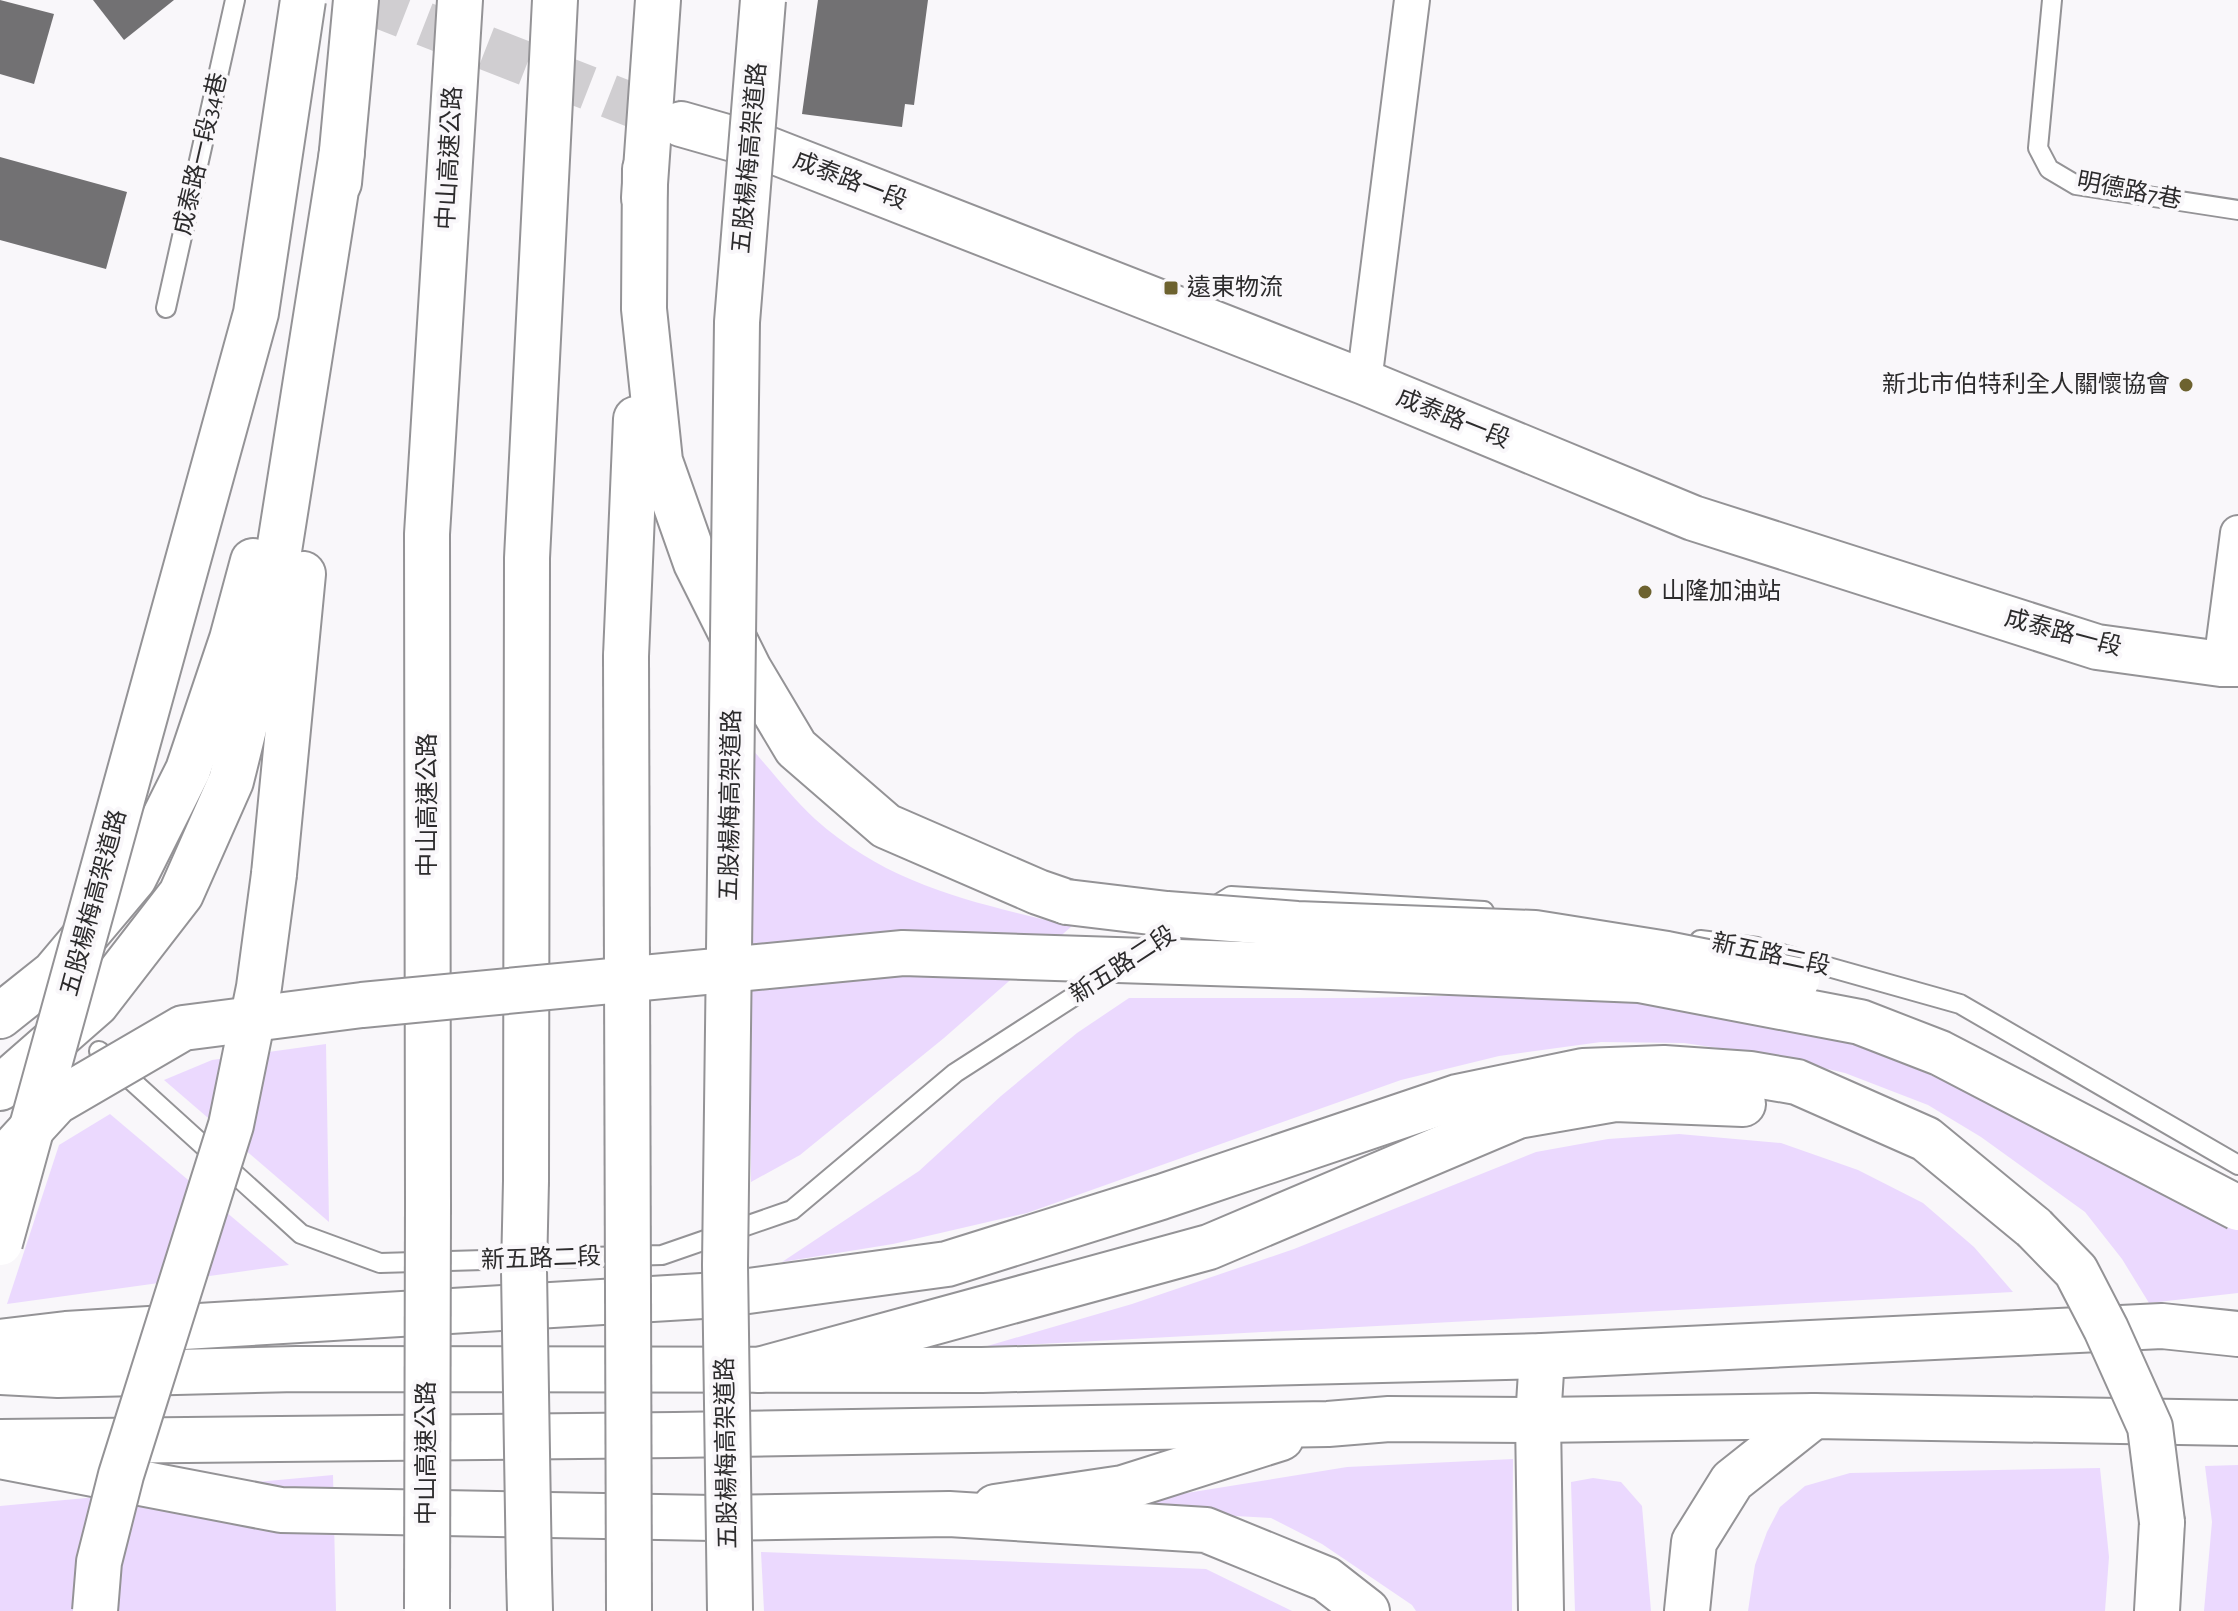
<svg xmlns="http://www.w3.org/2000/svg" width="2238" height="1611" font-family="'Alegreya Sans','Noto Sans TC',sans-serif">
<rect width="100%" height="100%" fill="#f9f7fa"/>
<!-- green -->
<g fill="#ebd9fe">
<path d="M750,747C771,770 792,798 815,819C891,887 976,903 1072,926L944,1038L800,1155L751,1182Z"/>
<polygon points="1565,993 1663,999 1795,1023 1881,1054 1975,1094 2238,1219 2238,1293 2149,1303 2122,1259 2085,1212 1981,1137 1928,1105 1845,1073 1773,1056 1684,1043 1601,1042 1499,1056 1401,1080 1027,1213 893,1244 782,1262 919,1171 1001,1096 1077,1033 1129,998 1360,998"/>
<polygon points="326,1044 329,1222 164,1080 212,1060"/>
<polygon points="110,1114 289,1265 7,1304 59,1145"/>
<polygon points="1679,1134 1781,1143 1858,1170 1923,1203 1974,1247 2013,1292 984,1347 1132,1304 1294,1249 1536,1152 1608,1139"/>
<polygon points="1513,1459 1512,1611 1416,1611 1412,1605 1322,1544 1271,1518 1094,1508 1347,1467"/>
<polygon points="2238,1465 2238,1611 2204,1611 2212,1522 2205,1466"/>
<polygon points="2100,1468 2109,1557 2105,1611 1748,1611 1755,1565 1767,1532 1780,1507 1805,1486 1850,1473"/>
<polygon points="333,1475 336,1611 0,1611 0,1506"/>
<polygon points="1593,1478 1621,1482 1642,1506 1651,1611 1575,1611 1571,1482"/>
<polygon points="761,1552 1206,1569 1292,1611 764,1611"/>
</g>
<!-- building -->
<g fill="#727173">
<polygon points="0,0 54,14 34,84 0,74"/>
<polygon points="93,0 174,0 124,40"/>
<polygon points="818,0 928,0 914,105 905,104 902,127 802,114"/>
<polygon points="0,157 127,192 106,269 0,240"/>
</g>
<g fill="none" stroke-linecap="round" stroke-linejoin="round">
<!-- secondary-tunnel -->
<polyline stroke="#d0ced1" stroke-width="44" stroke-dasharray="44 22" stroke-linecap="butt" points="363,0 681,124"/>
<!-- service casing -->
<g stroke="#949396" stroke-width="22">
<g id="service">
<polyline points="2052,0 2038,148 2049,169 2076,185 2238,210"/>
<polyline points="166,308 235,0"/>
<polyline points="1210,909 1231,896 1484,911"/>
<polyline points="1700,940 1757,947 1960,1004 2238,1165"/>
<polyline points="99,1051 301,1234 380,1263 662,1255 792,1210 955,1073 1118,968"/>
</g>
</g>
<!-- minor casing -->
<g stroke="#949396" stroke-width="38">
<g id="minor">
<polyline points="1364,382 1412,0"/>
<polyline points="2221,664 2238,533"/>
</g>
</g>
<!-- secondary casing -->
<g stroke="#949396" stroke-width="48">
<polyline id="secondary" points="681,124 765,148 1364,382 1693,518 2097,647 2221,664 2238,664"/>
</g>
<!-- primary casing -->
<g stroke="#949396" stroke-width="48">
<g id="primary">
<polyline points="0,1372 58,1375 297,1369 982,1370 1542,1356 2162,1326 2238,1334"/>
<polyline points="0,1442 675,1435 1328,1424 1389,1419 1538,1420 1814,1416 2238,1423"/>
<polyline points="995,1507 1123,1488 1281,1438"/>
</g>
</g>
<!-- motorway casing -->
<g stroke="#949396" stroke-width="48">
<g id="motorway">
<polyline points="645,169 644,309 660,461 696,563 749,669 796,748 886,826 1038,892 1067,902"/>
<polyline points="339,183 356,0"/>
<polyline points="644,198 658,0"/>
<polyline points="626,656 636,419"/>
<polyline points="274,874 303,574"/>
<polyline points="0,1016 54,973 134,878 188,770 232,639 253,561"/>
<polyline points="0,1088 96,1004 181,894 231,781 263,652 342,152"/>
<polyline points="526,1181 527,558 555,0"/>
<polyline points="428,1204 427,534 460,0"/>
<polyline points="0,1342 66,1334 719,1295 947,1264 1161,1197 1457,1097 1583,1071 1664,1068 1750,1074 1797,1082 1926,1139 2034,1228"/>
<polyline points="759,1370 1209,1247 1518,1116 1615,1099 1743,1104"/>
<polyline points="0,1456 281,1510 713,1518 949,1514 1206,1530 1326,1579 1367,1611"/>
<polyline points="529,1573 530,1611"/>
<polyline points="1541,1611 1538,1420 1542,1356"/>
<polyline points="1687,1611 1694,1542 1732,1481 1814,1416"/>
<polyline points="2157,1611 2162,1522"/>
</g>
</g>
<!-- service -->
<use href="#service" stroke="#fff" stroke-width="18"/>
<!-- minor -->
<use href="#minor" stroke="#fff" stroke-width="34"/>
<!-- secondary -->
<use href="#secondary" stroke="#fff" stroke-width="44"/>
<!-- primary -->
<use href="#primary" stroke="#fff" stroke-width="44"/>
<!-- motorway -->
<use href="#motorway" stroke="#fff" stroke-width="44"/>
<!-- motorway-bridge casing -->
<g stroke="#949396" stroke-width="48" stroke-linecap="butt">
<g id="motorway-bridge">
<polyline points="626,656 629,1611"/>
<polyline points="1067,902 1167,914 1297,924 1535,933 1667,954 1797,980"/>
<polyline points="0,1163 56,1102 183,1028 362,1005 903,953 1331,967 1639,980 1860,1022 1940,1053 2238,1208"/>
<polyline points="526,1181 524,1271 529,1573"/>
<polyline points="2034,1228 2076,1271 2106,1329 2150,1427 2162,1522"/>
<polyline points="0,1243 256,313 303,0"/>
<polyline points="427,1609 428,1204"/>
<polyline points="95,1611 99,1562 121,1475 231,1125 259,987 274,874"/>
<polyline points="730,1611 725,1265 737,322 763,0"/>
</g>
</g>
<!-- motorway-bridge -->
<use href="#motorway-bridge" stroke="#fff" stroke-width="44"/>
</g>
<!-- markers -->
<g fill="#6d622f" stroke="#f9f7fa" stroke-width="3">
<rect x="1163" y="280" width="16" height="16" rx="4"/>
<circle cx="2186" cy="385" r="8"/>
<circle cx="1645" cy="592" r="8"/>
</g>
<g text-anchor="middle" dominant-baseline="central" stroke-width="8" stroke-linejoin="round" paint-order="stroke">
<!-- street labels -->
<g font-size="24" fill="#2c2b2c" stroke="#f9f7fa">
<text transform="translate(201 154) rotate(-77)">成泰路一段34巷</text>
<text transform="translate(450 158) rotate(-87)">中山高速公路</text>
<text transform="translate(750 158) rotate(-85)">五股楊梅高架道路</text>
<text transform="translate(850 181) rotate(21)">成泰路一段</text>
<text transform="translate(2129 191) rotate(11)">明德路7巷</text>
<text transform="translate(1453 419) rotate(22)">成泰路一段</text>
<text transform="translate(2063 633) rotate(15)">成泰路一段</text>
<text transform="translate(428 805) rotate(-90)">中山高速公路</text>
<text transform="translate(731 805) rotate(-89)">五股楊梅高架道路</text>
<text transform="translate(94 903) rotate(-75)">五股楊梅高架道路</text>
<text transform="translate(1771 955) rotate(12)">新五路二段</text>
<text transform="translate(1123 965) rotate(-33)">新五路二段</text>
<text transform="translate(541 1259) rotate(-2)">新五路二段</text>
<text transform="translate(427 1453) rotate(-90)">中山高速公路</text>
<text transform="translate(727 1453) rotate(-91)">五股楊梅高架道路</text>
</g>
<!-- poi labels -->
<g font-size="24" fill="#2c2b2c" stroke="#f9f7fa" text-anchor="start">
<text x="1187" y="288">遠東物流</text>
<text x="2170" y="385" text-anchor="end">新北市伯特利全人關懷協會</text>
<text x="1661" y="592">山隆加油站</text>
</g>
</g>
</svg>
